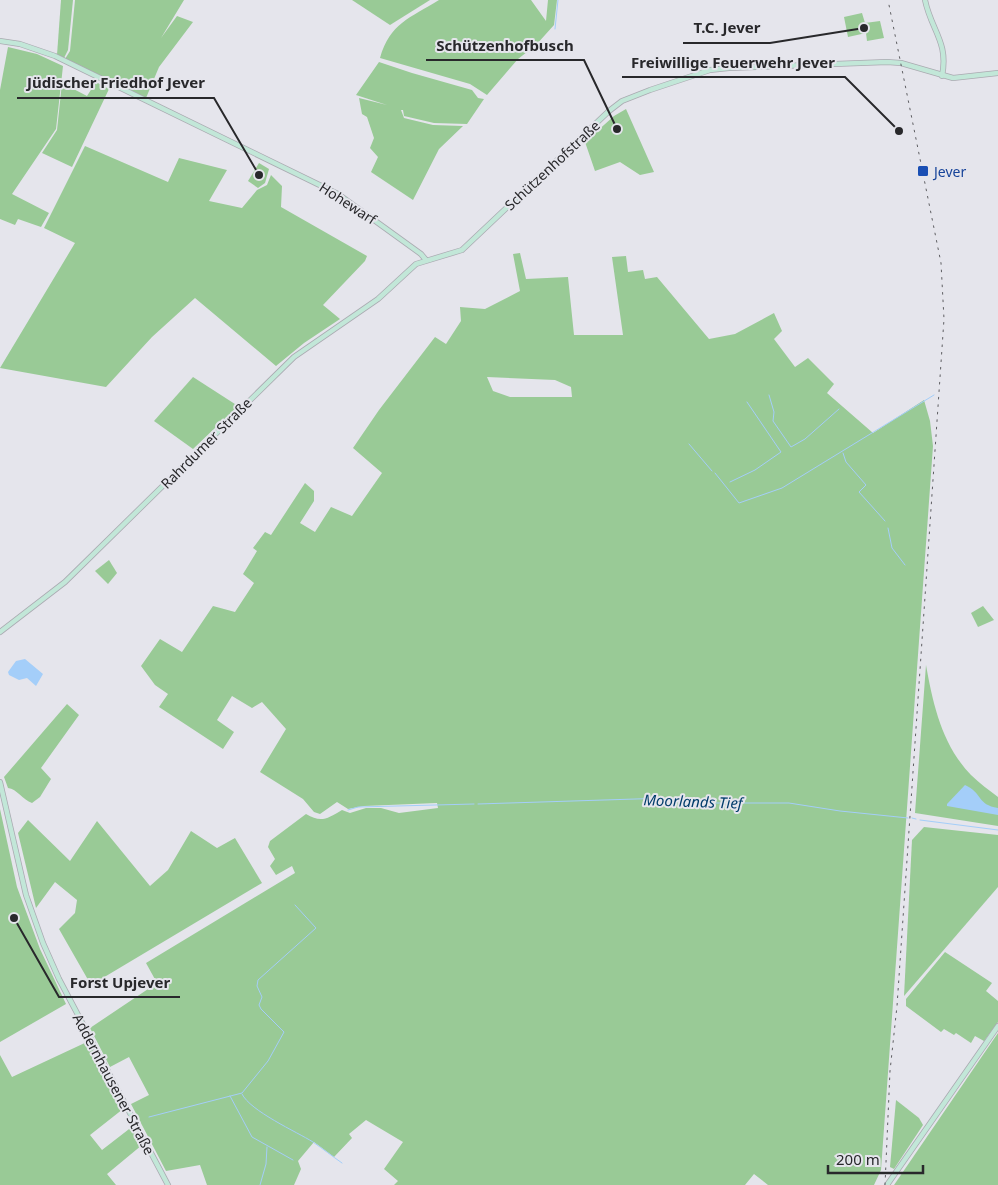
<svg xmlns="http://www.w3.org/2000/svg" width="998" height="1185" font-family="'Noto Sans',sans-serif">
<rect width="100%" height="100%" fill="#e5e5ec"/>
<!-- green -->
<g fill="#99ca96" fill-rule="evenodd">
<polygon points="61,0 73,0 68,50 64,58 57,55"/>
<polygon points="75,0 184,0 161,38 177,16 193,22 159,67 146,98 65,59 70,51"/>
<polygon points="352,0 430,0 390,25"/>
<path d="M439,0H531L546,21L548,0H557L554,25L536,45L518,59L487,95L470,84L380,58C390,23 410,18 439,0Z"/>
<polygon points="862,13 865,23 880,21 884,38 867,41 866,33 848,37 844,17"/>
<polygon points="8,47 37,54 63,66 56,129 12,194 49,213 41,227 18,219 15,225 0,219 0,90"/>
<polygon points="379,62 412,73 472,90 478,98 484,99 467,124 434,123 404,116 403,110 401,110 404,118 433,125 463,126 439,149 413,200 371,172 378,157 370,148 374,138 367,117 362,114 359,98 387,105 356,95"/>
<polygon points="96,82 109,89 72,167 42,153 57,130 62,83 87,96"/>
<polygon points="626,109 654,172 640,175 620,162 595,171 585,142 614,116"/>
<polygon points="85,146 168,182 179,158 227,170 209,201 242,208 257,190 267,185 271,175 282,186 281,207 367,256 365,261 323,305 340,319 304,343 276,366 195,298 152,337 106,387 0,368 75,243 44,228"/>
<polygon points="259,163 269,169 265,183 258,188 248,181"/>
<path d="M520,253L526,279L568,277L574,335H623L612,257L626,256L628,272L643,270L645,279L657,277L709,339L735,334L774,313L782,331L774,339L795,367L808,358L834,384L827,393L873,433L924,400L930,421L933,446L881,1170L874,1185H768L754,1174L745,1185H394L398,1181L384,1169L403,1142L366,1120L349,1134L352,1138L334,1157L314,1142L298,1161L301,1169L294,1185H207L200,1165L166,1171L131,1104L149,1095L129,1057L110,1067L90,1028L157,983L146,963L295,873L292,866L276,875L270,866L275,859L268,847L270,841L306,814C321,823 327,819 342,810L350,813L366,808H381L399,813L438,808L437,803L364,806L348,809L337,802L320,814L314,812L303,799L260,772L286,729L262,702L252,708L232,696L217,720L234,732L223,749L159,707L168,694L155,685L141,666L160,639L182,652L213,606L235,612L254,583L243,574L257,551L253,548L265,532L271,535L305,483L314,491V501L300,523L315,532L331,507L352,516L382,473L353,448L379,410L435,337L446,344L461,321L460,307L485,309L520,291L513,254ZM487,377L555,380L571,387L572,397H510L493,391Z"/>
<polygon points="193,377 238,406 193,449 154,421"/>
<polygon points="109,560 117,573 108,584 95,571"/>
<polygon points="983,606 994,620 978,627 971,613"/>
<path d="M926,665C933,704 942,745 971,775C979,783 989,790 998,797V826L915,813Z"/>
<path d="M67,704L79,715L41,768L51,779L40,797L32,803C23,800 17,789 8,788L4,777Z"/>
<polygon points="0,809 17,887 40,949 66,1004 0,1042"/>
<polygon points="28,820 70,861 97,821 150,886 168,870 191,831 217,848 235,838 262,883 91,985 59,929 75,913 77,900 55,882 36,908 18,833"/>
<polygon points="924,827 998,835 998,887 904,996 912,840"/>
<polygon points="945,952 992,983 986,991 998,1001 998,1022 984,1041 975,1036 971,1043 956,1033 954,1035 944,1029 941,1032 906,1006 906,999"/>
<polygon points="998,1033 998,1185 894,1185"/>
<polygon points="89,1041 123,1109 90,1135 102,1150 133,1126 142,1145 107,1174 116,1185 0,1185 0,1055 12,1077"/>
<polygon points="896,1100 919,1118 923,1125 894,1169 890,1167"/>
</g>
<!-- water -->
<g fill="#a4cef9">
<polygon points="25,659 43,674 36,686 27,678 19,680 9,675 8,672 16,661"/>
<path d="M965,785C982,792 977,805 998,808V815L947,806V804Z"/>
</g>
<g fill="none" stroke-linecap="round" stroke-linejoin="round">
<!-- stream -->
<g stroke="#a4cef9" stroke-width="1">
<polyline points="555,29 558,0"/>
<polyline points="769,395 774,412 773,421 791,447 805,439 839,409"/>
<polyline points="689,444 712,471"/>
<polyline points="843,453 846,462 866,485 859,492 885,521"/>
<polyline points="715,473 739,503 782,488 934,395"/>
<polyline points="730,482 755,470 781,452 747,402"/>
<polyline points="888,528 892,548 905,565"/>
<polyline points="478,804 667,798 684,803 789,803 840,811 908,818"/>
<polyline points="348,810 358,807 474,804"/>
<polyline points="912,818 916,819"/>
<polyline points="920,820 998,830"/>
<path d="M242,1094C250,1111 297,1132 313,1142C323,1149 332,1156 342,1163"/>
<polyline points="230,1096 252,1137 293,1160"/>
<polyline points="149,1117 242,1093 268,1061 284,1032 261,1009 259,1005 262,997 257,986 258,980 316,928 295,905"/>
<polyline points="260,1185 266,1164 267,1147"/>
</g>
<!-- secondary casing -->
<g stroke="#aaaab1" stroke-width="6">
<g id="secondary">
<path d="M925,0C931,30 949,42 942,76"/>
<polyline points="0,41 20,44 55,56 338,194 421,254 426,260"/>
<polyline points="0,632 65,582 294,357 378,299 416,264 462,250 609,111 622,101 650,90 710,70 729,68 887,62 901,63 953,78 998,73"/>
<polyline points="0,782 26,895 43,943 59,979 168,1185"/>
<polyline points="887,1185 998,1026"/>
</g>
</g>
<!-- secondary -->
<use href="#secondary" stroke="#c2e7d8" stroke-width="4.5"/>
<!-- rail -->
<polyline stroke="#5e5e62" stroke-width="1" stroke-dasharray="2.5 5" stroke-linecap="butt" points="885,1185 890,1071 897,1006 944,319 941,263 888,0"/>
</g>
<!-- markers -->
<rect fill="#1a4fb4" stroke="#e5e5ec" stroke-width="2" x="917" y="165" width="12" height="12" rx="2.5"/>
<g text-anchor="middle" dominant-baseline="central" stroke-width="4" stroke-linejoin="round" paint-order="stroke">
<!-- street labels -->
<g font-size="14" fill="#28282b" stroke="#e5e5ec">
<text transform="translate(552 165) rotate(-43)">Schützenhofstraße</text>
<text transform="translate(348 203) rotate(33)">Hohewarf</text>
<text transform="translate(206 443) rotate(-45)">Rahrdumer Straße</text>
<text transform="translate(114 1084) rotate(62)">Addernhausener Straße</text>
</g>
<!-- transit labels -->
<g font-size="14" fill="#164399" stroke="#e5e5ec" text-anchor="start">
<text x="934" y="171">Jever</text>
</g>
<!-- water labels -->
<g font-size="15" font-style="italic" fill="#003c6b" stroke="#e5e5ec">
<text transform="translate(693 801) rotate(2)">Moorlands Tief</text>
</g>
</g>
<!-- callouts -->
<path fill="none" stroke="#28282b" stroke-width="2" d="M864 28L770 43H683M617 129L584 60H426M899 131L845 77H622M259 175L214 98H17M14 918L59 997H180"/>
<g fill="#28282b" stroke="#e5e5ec" stroke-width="2">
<circle cx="864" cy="28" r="5"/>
<circle cx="617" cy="129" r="5"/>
<circle cx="899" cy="131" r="5"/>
<circle cx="259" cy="175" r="5"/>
<circle cx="14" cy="918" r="5"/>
</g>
<g font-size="15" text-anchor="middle" font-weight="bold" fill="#28282b" stroke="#e5e5ec" stroke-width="4" stroke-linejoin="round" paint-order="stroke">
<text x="727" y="33">T.C. Jever</text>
<text x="505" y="51">Schützenhofbusch</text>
<text x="733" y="68">Freiwillige Feuerwehr Jever</text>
<text x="116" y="88">Jüdischer Friedhof Jever</text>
<text x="120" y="988">Forst Upjever</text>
</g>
<!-- scale -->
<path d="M828 1165v8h95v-8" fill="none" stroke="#28282b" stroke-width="2.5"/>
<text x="836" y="1165" font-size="15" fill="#28282b" stroke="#e5e5ec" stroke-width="4" paint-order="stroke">200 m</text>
</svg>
